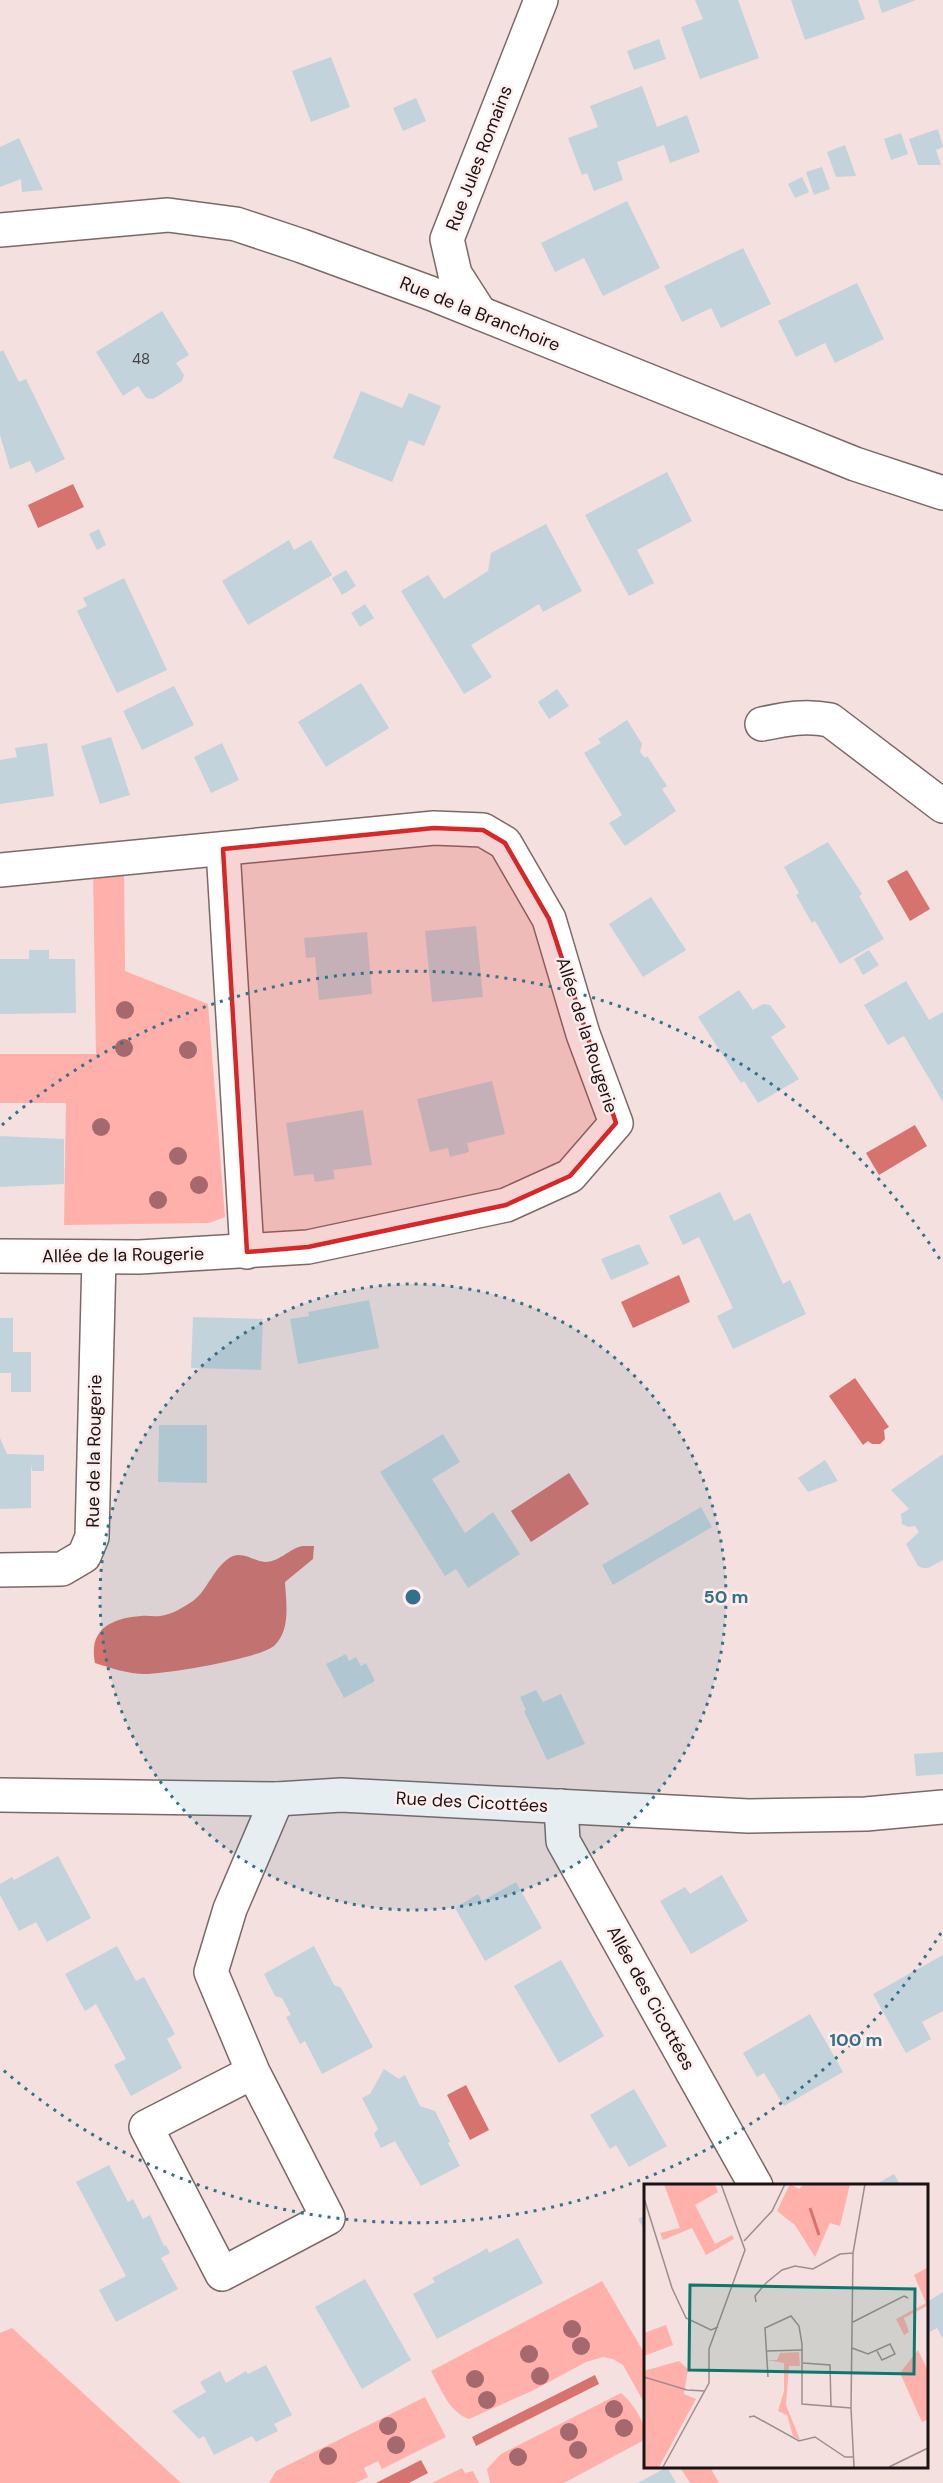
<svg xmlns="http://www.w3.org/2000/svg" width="943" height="2483" font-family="'DM Sans',sans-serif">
<rect width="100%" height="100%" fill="#f4e0de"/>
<!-- green -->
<g fill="#ffb0aa">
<polygon points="124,863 125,971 208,1004 225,1217 209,1223 64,1225 66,1103 0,1103 0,1054 96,1054 93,870"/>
<path d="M602,2281L646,2356V2406L623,2365L613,2359L603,2357L586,2362L534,2390L469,2419C449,2412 441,2389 431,2371Z"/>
<polygon points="12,2328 181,2483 0,2483 0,2333"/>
<path d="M621,2393C633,2403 646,2423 646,2439L564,2483H490L487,2469L501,2454Z"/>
<polygon points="425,2397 446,2437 382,2469 378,2461 364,2468 368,2477 356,2483 269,2483 276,2471"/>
<polygon points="680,2467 710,2467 719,2483 690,2483"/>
<polygon points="462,2468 465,2473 473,2471 479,2483 432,2483"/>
</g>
<!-- water -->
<g fill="#d6736e">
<polygon points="73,484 84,507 38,528 28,505"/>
<polygon points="907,870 930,909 910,921 887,881"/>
<polygon points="915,1125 927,1146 879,1175 866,1153"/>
<polygon points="679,1275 690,1302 633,1328 621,1302"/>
<polygon points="855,1378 889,1427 884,1430 885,1439 880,1444 872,1444 868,1441 863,1445 829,1396"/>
<polygon points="569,1473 589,1504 531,1542 511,1511"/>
<path d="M302,1546H314L313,1559L285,1582C286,1602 291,1629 275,1645C263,1658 166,1674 145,1674C128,1674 111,1668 95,1663C88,1629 112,1618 141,1616C147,1615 154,1617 160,1616C171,1615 184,1607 193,1601C209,1589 214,1565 233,1556C244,1552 254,1561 265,1562C279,1562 289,1549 302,1546Z"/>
<polygon points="466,2085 489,2130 470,2140 447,2095"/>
<polygon points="595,2375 599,2384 476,2446 472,2437"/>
<polygon points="421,2460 428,2473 409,2483 376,2483"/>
</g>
<!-- building -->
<g fill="#c2d3db">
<polygon points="695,0 738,0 759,58 700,79 681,27 703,19"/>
<polygon points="791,0 858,0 865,19 805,40"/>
<polygon points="878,0 916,0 882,13"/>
<polygon points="659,39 666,59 634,70 627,51"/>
<polygon points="331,57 350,107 311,122 292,71"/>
<polygon points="642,86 657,127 687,115 700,152 670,163 664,145 617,162 623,180 594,191 587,173 582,175 568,138 598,127 590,106"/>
<polygon points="416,98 426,121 403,131 393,108"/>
<polygon points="938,129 943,147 936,150 941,165 918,165 909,139"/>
<polygon points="901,133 908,154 891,160 884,139"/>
<polygon points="19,138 43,190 22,192 21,179 0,187 0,147"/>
<polygon points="845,145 856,176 836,177 827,152"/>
<polygon points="822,167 830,189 814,195 806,172"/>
<polygon points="802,177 809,192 795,198 788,184"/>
<polygon points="627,201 660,268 603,296 584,258 555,272 541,243"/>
<polygon points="743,248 771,304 721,328 711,308 682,322 664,286"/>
<polygon points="857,283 884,339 835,363 825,343 796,357 778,321"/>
<polygon points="162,311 189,355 176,363 184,375 182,381 153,399 146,398 138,386 123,396 96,352"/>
<polygon points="3,350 19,382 26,379 65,459 36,473 30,461 10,469 0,435 0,352"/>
<polygon points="361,391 402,408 409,393 441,406 424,446 409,440 392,482 333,458"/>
<polygon points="667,472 692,521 637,550 654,583 629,596 585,515"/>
<polygon points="546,524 582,591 543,612 539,604 471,645 492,677 464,694 401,591 428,575 444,599 488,571 491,553"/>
<polygon points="99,529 106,545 97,550 89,534"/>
<polygon points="289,540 294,550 311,540 332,575 248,625 222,581"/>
<polygon points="346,570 356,586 342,595 332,578"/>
<polygon points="124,578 167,670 117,693 77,611 87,606 83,598"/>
<polygon points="365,604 374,618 360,627 351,613"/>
<polygon points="361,683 389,728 326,767 298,722"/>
<polygon points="174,686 194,725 142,750 123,711"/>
<polygon points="557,689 569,706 549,719 538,702"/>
<polygon points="627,720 642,744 640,752 645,758 647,756 667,786 662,789 676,811 625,846 609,823 622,815 584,753 601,743 598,739"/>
<polygon points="111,737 130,795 100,804 81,746"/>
<polygon points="47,743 54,796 0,804 0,760 17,757 15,748"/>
<polygon points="222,743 239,780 211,793 194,757"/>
<polygon points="828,842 862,894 859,896 884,939 840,964 815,921 812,923 796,895 799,893 784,867"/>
<polygon points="651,897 686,950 643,977 609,924"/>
<polygon points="476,926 483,997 432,1002 425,931"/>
<polygon points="367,932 372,994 319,1000 315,957 306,958 304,938"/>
<polygon points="29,950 49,950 49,959 75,959 76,1013 0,1014 0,959 29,959"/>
<polygon points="869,950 879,965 863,975 854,959"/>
<polygon points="906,981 929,1020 943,1012 943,1102 904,1036 888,1045 864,1005"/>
<polygon points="739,990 753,1010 763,1004 770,1005 786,1027 771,1037 799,1079 758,1103 744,1081 741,1083 698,1017"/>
<polygon points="492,1081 505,1134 467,1143 469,1152 450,1157 448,1148 430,1152 417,1099"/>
<polygon points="363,1110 372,1165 333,1170 335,1179 315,1182 313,1174 294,1176 286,1123"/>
<polygon points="0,1136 64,1139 64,1184 0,1187"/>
<polygon points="720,1192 734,1221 750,1213 783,1284 790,1280 806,1314 733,1349 717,1316 733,1308 699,1237 683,1245 669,1216"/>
<polygon points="639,1244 649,1264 611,1280 601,1259"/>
<polygon points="369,1300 379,1348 298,1364 290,1319 309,1316 308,1312"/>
<polygon points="193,1317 263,1319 261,1370 191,1368"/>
<polygon points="0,1318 13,1318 13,1352 31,1352 31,1392 11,1392 11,1373 0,1373"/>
<polygon points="159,1425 207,1425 207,1483 158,1482"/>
<polygon points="443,1434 460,1462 432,1479 465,1533 493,1512 520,1554 468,1588 456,1569 445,1576 380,1472"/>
<polygon points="0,1438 7,1454 44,1455 44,1471 32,1471 31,1463 31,1508 0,1509"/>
<polygon points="943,1454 943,1560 928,1568 923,1568 918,1566 906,1544 919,1532 915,1526 908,1527 902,1524 901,1514 909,1509 891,1490"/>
<polygon points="825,1460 838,1481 808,1492 798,1478"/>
<polygon points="701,1507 712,1527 613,1585 602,1565"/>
<polygon points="346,1654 349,1661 356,1657 361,1666 366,1663 375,1681 344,1698 326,1664"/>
<polygon points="536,1690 543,1702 561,1694 585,1744 547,1760 524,1711 526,1710 520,1697"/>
<polygon points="943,1752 943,1774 916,1776 914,1754"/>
<polygon points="58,1856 91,1918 47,1942 36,1922 19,1931 0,1895 0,1884 12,1877 14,1880"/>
<polygon points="722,1875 748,1921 691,1954 660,1901 685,1887 690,1894"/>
<polygon points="516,1882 542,1928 485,1961 455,1908 478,1894 482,1901"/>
<polygon points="117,1946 136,1981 144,1977 175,2034 167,2039 182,2068 131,2096 114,2065 126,2059 96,2004 85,2011 65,1974"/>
<polygon points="314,1946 334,1985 341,1988 373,2047 322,2074 305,2041 300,2044 286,2017 291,2015 282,1998 275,1996 264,1974"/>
<polygon points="943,1955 943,2011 922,2022 931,2039 906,2053 873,1994"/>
<polygon points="561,1960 604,2036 559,2063 514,1986"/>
<polygon points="810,2014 843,2072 784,2106 764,2073 757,2077 743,2053"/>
<polygon points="384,2069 399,2079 405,2075 420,2106 435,2111 450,2141 448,2143 460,2166 421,2186 395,2141 381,2148 374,2134 378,2129 362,2098 370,2094"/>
<polygon points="634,2089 667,2146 629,2167 616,2145 610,2149 590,2115"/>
<polygon points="109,2165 128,2202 133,2199 143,2219 150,2215 164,2246 166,2245 170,2253 161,2258 178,2289 116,2322 99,2290 126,2276 76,2182"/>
<polygon points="894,2174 901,2186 873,2186"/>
<polygon points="646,2215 646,2233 638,2219"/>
<polygon points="518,2238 543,2283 437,2339 413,2294 435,2282 432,2278 479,2253 487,2248 489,2253"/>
<polygon points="365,2279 411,2360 362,2389 315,2307"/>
<polygon points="943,2292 943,2339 937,2328 930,2332 927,2326 927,2302"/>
<polygon points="266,2365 292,2415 274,2424 278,2431 256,2442 252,2436 214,2455 204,2436 199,2439 172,2411 206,2392 200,2382 220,2371 226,2383 246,2371 248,2374"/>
<polygon points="667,2467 676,2483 638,2483"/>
</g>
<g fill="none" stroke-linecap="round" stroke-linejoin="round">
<!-- street casing -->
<g stroke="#7a6967" stroke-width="36">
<g id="street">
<polyline points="480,313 455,274 447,239 541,0"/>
<path d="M762,724C786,719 805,715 830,720L943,806"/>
<polyline points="223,849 247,1252"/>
<polyline points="0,870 434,828 483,830 505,843 549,919 583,1034 616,1123 570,1176 506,1205 308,1247 139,1257 0,1256"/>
<polyline points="0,1570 62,1569 84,1556 92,1537 99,1257"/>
<polyline points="0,1795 277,1799 341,1795 748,1816 866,1814 943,1807"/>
<polyline points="561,1806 563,1841 756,2186"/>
<polyline points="253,2072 146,2127 222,2274 328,2218 253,2072 211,1972 230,1909 277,1799"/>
</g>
</g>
<!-- secondary casing -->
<g stroke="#7a6967" stroke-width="36">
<polyline id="secondary" points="0,230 168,215 236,224 302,246 430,293 855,464 943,493"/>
</g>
<!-- street -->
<use href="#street" stroke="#fff" stroke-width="33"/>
<!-- secondary -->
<use href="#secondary" stroke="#fff" stroke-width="33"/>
</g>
<!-- trees -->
<g fill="#a5696d">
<circle cx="125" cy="1010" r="9"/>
<circle cx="124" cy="1048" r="9"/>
<circle cx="188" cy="1050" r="9"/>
<circle cx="101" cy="1127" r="9"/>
<circle cx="178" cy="1156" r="9"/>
<circle cx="199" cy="1185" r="9"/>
<circle cx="158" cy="1200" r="9"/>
<circle cx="572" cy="2329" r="9"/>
<circle cx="581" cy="2346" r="9"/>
<circle cx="529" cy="2354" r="9"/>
<circle cx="540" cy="2376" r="9"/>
<circle cx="475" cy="2379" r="9"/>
<circle cx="487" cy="2400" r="9"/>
<circle cx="614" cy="2409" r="9"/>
<circle cx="388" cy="2426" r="9"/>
<circle cx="624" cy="2428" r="9"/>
<circle cx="569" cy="2432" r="9"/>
<circle cx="396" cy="2445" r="9"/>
<circle cx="578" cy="2450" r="9"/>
<circle cx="328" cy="2456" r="9"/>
<circle cx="518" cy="2457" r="9"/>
</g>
<!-- marked area -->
<path fill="#d62828" fill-opacity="0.2" stroke="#d62828" stroke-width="4.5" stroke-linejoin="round" d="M434,828L483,830L505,843L549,919L616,1123L570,1176L506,1205L308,1247L247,1252L223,849Z"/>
<!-- distance rings -->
<circle cx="413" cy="1597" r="313" fill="#357088" fill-opacity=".12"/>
<g fill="none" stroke="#357088" stroke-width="3" stroke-dasharray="3 6">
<circle cx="413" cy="1597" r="313"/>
<path d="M941 1933A626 626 0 0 1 2 2069M2 1125A626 626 0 0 1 941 1261"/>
</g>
<g text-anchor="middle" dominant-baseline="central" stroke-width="5" stroke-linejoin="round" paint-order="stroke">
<!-- number labels -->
<g font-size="15" fill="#444345">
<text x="141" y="359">48</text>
</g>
<!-- street labels -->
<g font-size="18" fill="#1a1313" stroke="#ffeeed">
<text transform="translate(479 158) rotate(-69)">Rue Jules Romains</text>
<text transform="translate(480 314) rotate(22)">Rue de la Branchoire</text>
<text transform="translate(587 1035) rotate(72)">Allée de la Rougerie</text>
<text transform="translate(123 1255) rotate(-1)">Allée de la Rougerie</text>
<text transform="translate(94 1451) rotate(-89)">Rue de la Rougerie</text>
<text transform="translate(472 1802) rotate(3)">Rue des Cicottées</text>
<text transform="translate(651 1998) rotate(61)">Allée des Cicottées</text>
</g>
</g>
<!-- overview -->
<g transform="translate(644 2184)">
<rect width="284" height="284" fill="#f4e0de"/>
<path d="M20,0H71L74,8L51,21L71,60L88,51L90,55L62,71L48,44L19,56L16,49L36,44ZM146,0L155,5L160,0H206L196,42L186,39L171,73L151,41L133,27ZM283,84V122L260,134L265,148L260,151L252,135L282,119L270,91ZM22,141L29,161L0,172V149ZM274,166L283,185V236L278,238L256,189ZM155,168L156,182H145L142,221L156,256L149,252L143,231L134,227L140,207V179L123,176H133L136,169ZM35,177L44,185L40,210L52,215L15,283H0V187Z" fill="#ffb0aa"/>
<path fill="none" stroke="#d6736e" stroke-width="3" d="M166,24L175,51"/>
<path fill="none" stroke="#9d8e8d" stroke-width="1.5" d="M0,14L28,104L42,134L67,146L74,143M100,57L128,27L141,0M112,118L111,112L122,99L138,86L151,82L169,85L196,70L209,69M209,138L260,112L264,114M208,164L224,170L246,160L251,170L238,176L233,167M122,167L159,166M159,179L186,181L187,223M0,193L43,206L61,207M124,193L121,144L147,132L155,142L158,160V220L207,224M105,233L110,232L155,257L171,253L201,273H209M19,283L65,199V165L101,66L77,0M210,283L207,224L209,69L221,0M245,283L284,264"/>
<path fill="#0f766e" fill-opacity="0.15" stroke="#0f766e" stroke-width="3" d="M46,101L271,105L270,190L45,186Z"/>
<rect width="284" height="284" fill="none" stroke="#1a1313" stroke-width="3"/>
</g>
<circle cx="413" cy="1597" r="9" fill="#357088" stroke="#ffeeed" stroke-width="3"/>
<g font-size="18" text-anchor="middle" font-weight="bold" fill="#357088" stroke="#ffeeed" stroke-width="5" stroke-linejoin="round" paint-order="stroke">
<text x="726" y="1603">50 m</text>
<text x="856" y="2046">100 m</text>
</g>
</svg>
